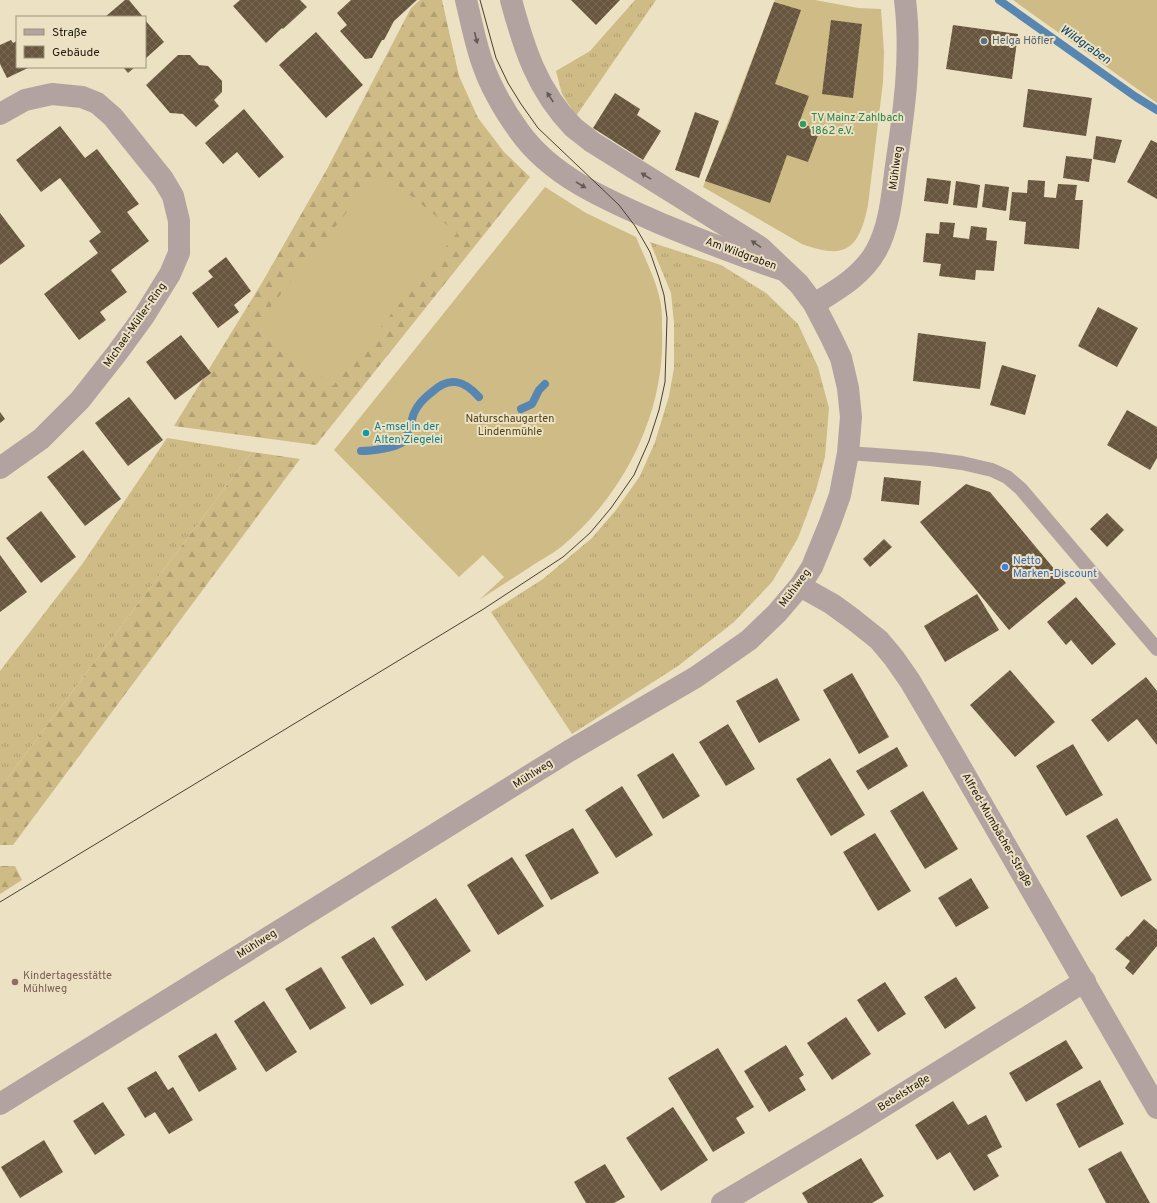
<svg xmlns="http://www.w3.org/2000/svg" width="1157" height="1203" font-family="Overpass,sans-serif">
<defs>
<pattern id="grass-tufts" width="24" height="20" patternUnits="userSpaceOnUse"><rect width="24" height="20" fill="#cebb86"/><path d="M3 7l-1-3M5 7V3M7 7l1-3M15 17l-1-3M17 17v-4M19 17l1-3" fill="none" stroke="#b1a073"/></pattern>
<pattern id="forest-firs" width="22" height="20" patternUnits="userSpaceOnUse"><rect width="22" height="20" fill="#cebb86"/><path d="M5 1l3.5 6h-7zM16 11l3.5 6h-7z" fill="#b1a073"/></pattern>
<pattern id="building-cross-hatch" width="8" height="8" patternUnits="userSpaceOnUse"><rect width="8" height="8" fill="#67553e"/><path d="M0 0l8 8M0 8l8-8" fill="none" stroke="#786a57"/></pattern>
</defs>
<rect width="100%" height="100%" fill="#ece1c2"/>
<!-- grass -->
<g fill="url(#grass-tufts)">
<polygon points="635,0 656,0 576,116 562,94 556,71 590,51"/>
<polygon points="650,242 721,265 766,293 798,324 818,367 829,408 825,457 816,490 798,538 772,582 734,622 678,666 572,734 491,612 543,579 592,538 616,510 640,476 655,442 669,396 674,368 674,323 671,293"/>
<polygon points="167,438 252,452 0,788 0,671 83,563"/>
</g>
<!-- forest -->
<g fill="url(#forest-firs)">
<polygon points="420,0 442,0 459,76 478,118 504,152 530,177 316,445 174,426 263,281 327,169 411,8"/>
<polygon points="252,452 300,459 13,845 0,845 0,788"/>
<polygon points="0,866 15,866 22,880 0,894"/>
</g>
<!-- garden -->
<g fill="#cebb86">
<path d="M775,0H815L858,8L881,9L884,52L883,82L868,205C859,250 845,260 802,244L703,187Z"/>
<polygon points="1013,0 1157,0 1157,103"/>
<polygon points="380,171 457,233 333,386 256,325"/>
<path d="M545,187L586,213L636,237C645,259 657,281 661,305C662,313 662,321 662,329C666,412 624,495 561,547C552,554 542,559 533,565C515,577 497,588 479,600L504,577L483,555L459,577L334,450Z"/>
</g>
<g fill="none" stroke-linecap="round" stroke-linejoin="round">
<!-- stream -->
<g stroke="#5787b1" stroke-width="8">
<polyline points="999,0 1136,97 1157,110"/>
<polyline points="521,409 532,404 539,390 545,384"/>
<path d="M361,451C371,451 395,448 403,442C408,437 411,421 414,413C418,404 424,398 432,392C449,376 464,380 479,397"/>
</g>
</g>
<!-- building -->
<g fill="url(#building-cross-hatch)">
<polygon points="125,0 129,0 143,17 105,17"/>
<polygon points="240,0 300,0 307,7 283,29 282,28 266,43 233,6"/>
<polygon points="351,0 417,0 394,21 384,40 382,40 372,58 365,59 340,31 347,25 337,13"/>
<polygon points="571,0 620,0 596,25"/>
<polygon points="774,2 801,10 775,84 809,96 799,123 820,130 808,162 787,155 770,203 705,181 729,123"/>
<polygon points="145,20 164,42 145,59"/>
<polygon points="831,20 862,24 853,98 822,94"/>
<polygon points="953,25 1018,34 1012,79 946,69"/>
<polygon points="316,32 363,85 326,118 279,65"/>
<polygon points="11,40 13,43 17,41 17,67 30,67 7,78 0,64 0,45"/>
<polygon points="178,55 190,55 199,65 208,66 222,81 222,92 214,100 219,106 196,127 183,114 170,113 146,85"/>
<polygon points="123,67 135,67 128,73"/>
<polygon points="1028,89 1092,98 1086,136 1023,127"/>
<polygon points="615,93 640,109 637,115 661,131 643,160 593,128"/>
<polygon points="244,109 284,157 259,178 237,152 223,164 205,143"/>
<polygon points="695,112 719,121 699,178 675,170"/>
<polygon points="60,126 85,158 97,149 139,204 127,212 149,241 111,270 127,292 100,312 106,320 79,340 44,294 98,253 89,241 101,232 60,178 41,192 16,160"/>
<polygon points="1096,136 1122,140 1115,163 1093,159"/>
<polygon points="1151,140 1157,143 1157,199 1127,182"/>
<polygon points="1066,156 1092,159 1089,182 1063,178"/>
<polygon points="927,178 951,181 948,204 924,201"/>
<polygon points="1028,180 1045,181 1044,197 1056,198 1058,184 1077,185 1075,200 1083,200 1079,249 1024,244 1026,222 1009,220 1012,192 1027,193"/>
<polygon points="956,181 980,185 977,208 953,205"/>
<polygon points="985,184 1009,187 1006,211 982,207"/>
<polygon points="0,213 25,246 0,265"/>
<polygon points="940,222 955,223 953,237 969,239 971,226 987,228 986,240 997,241 994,271 976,270 975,280 939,276 941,264 923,262 926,233 939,234"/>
<polygon points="226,257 251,291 234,305 239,312 218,328 192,293 213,277 208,271"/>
<polygon points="1098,307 1138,328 1117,367 1078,346"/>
<polygon points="918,333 986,342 980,389 913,381"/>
<polygon points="181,335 211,373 175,400 146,362"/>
<polygon points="1002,365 1036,375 1025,415 990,405"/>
<polygon points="129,397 163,440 128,466 95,423"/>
<polygon points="1127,410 1157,427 1157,458 1150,470 1107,445"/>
<polygon points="0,412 5,419 0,423"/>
<polygon points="83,450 121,499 85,526 47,477"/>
<polygon points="884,477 921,481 919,505 881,501"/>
<polygon points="966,484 990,492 1066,583 1009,630 920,522"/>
<polygon points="41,511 76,557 41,583 6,538"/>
<polygon points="1107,513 1124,530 1107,547 1090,529"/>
<polygon points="884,539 892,547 870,567 863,559"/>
<polygon points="0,555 27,592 0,612"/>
<polygon points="977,594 999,630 945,662 924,626"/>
<polygon points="1076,597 1116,644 1092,665 1071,640 1066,645 1047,622"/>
<polygon points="1010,670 1055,722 1015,757 970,705"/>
<polygon points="852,673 889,737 859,754 823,690"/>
<polygon points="1146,677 1157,691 1157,745 1137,719 1108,742 1091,720"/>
<polygon points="777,678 800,720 759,743 736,701"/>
<polygon points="728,724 755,769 726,786 699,742"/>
<polygon points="1073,744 1103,795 1066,816 1036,766"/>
<polygon points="897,747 908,766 868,790 856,771"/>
<polygon points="673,753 700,796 663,819 637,775"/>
<polygon points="830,758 865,815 831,836 796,779"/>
<polygon points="622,786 653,835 616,858 585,810"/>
<polygon points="923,791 958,849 925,869 890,811"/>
<polygon points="1117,818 1152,880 1121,897 1086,836"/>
<polygon points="573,828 599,873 551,900 525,855"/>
<polygon points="875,833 911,891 878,911 843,852"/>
<polygon points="512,857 544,906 498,935 467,885"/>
<polygon points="971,878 989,908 956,927 938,898"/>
<polygon points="436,898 471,951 426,981 391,927"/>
<polygon points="1144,919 1157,930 1157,946 1133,975 1125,968 1130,961 1115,949 1127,936 1128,937"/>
<polygon points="374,937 404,985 371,1005 341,957"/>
<polygon points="321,967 346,1008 310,1030 285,989"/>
<polygon points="956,977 976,1008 945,1029 924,997"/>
<polygon points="885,982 906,1014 878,1032 857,1000"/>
<polygon points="264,1001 297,1052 266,1072 234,1021"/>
<polygon points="846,1017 871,1054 832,1080 807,1043"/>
<polygon points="216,1033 237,1069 199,1092 178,1056"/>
<polygon points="1066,1040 1083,1068 1026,1102 1009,1073"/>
<polygon points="786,1045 804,1075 799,1078 806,1090 769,1112 744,1071"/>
<polygon points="718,1048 754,1107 736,1118 745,1133 713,1152 668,1078"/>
<polygon points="156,1071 168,1090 173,1087 193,1120 169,1134 155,1112 145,1118 127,1088"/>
<polygon points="1100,1080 1124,1124 1079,1148 1056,1104"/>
<polygon points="953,1101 968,1125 986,1115 1002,1147 987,1155 999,1176 974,1191 950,1152 937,1160 915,1125"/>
<polygon points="103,1102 125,1135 95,1155 73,1121"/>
<polygon points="673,1107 708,1160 661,1191 626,1138"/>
<polygon points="44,1140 63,1172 20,1198 1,1167"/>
<polygon points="1121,1151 1150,1203 1106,1203 1088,1169"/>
<polygon points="861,1158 884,1196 872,1203 808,1203 802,1193"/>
<polygon points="605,1164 625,1197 614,1203 586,1203 574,1182"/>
</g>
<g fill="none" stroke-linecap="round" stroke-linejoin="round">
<!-- service -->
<polyline stroke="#b2a2a0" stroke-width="14" points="848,453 931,459 962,463 992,470 1007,477 1021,489 1157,649"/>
<!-- minor -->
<g stroke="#b2a2a0" stroke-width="22">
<polyline points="0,114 25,100 52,94 82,97 97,103 113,117 163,179 173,196 179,221 179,253 170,274 144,316 117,353 80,400 41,439 0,468"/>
<path d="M814,304C837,290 862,276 876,251C890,226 892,195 896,166C904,111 912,56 905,0"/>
<polyline points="800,586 832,604 854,620 879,640 894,658 910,681 953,754 1157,1108"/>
<polyline points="722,1203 853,1125 1085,981"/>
</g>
<!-- tertiary -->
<g stroke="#b2a2a0" stroke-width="22">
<path d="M466,0C471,20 475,42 482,62C490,86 504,110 519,131C553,179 612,202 664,225C703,241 741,256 780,269"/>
<path d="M0,1104L569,751L696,677L749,640L777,613L800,586L812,567L830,523L840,495L848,453L851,417L848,388L841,358L831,337L814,304L799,284L760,247L592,142C586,137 579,132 573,127C537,90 524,48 511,0"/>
</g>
<!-- tram -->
<polyline stroke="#474132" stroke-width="1" points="0,902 482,610 563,557 590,533 611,508 634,475 649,441 659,410 665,382 667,318 664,295 659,278 650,252 635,226 619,205 538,128 521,104 508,83 496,58 480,0"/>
</g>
<!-- one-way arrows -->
<defs><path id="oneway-solid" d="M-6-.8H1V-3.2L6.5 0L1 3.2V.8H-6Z"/></defs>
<g fill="#645a54">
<use href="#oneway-solid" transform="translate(476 38) rotate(76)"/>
<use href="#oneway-solid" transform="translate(550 97) rotate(-123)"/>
<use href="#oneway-solid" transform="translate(646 176) rotate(-148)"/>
<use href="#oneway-solid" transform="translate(581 185) rotate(31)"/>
<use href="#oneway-solid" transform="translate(756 244) rotate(-146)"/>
</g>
<!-- markers -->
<circle fill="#5c6f8a" stroke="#ece1c2" stroke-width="1.5" cx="984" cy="41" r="4"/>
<circle fill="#2e9e5b" stroke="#ece1c2" stroke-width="1.5" cx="803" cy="124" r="4"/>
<circle fill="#0f9aa8" stroke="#ece1c2" stroke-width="1.5" cx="366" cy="433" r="4"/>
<circle fill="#3f7fe0" stroke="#ece1c2" stroke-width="1.5" cx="1005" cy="567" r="4"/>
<circle fill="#8d6e63" stroke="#ece1c2" stroke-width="1.5" cx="15" cy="982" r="4"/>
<g text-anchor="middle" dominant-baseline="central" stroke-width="4" stroke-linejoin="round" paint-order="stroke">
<!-- service labels -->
<g font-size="11" fill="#4e5e75" stroke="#ece1c2" text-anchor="start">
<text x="992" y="41">Helga Höfler</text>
</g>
<!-- leisure labels -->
<g font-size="11" fill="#27864d" stroke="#ece1c2" text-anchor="start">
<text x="811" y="118">TV Mainz Zahlbach<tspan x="811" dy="13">1862 e.V.</tspan></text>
</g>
<!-- street labels -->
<g font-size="11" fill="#252015" stroke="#ece1c2">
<text transform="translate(896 168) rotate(-82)">Mühlweg</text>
<text transform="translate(741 254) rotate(20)">Am Wildgraben</text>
<text transform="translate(135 325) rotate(-55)">Michael-Müller-Ring</text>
<text transform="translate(795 588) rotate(-53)">Mühlweg</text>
<text transform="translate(533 774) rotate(-32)">Mühlweg</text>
<text transform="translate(997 830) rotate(60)">Alfred-Mumbächer-Straße</text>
<text transform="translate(257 944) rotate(-32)">Mühlweg</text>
<text transform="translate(904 1093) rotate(-32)">Bebelstraße</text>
</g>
<!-- park labels -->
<g font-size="11" fill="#51431c" stroke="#ece1c2">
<text x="510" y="419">Naturschaugarten<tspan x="510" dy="13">Lindenmühle</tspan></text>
</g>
<!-- culture labels -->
<g font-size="11" fill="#0d838f" stroke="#ece1c2" text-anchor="start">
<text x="374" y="427">A-msel in der<tspan x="374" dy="13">Alten Ziegelei</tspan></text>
</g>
<!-- shop labels -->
<g font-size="11" fill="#366cbe" stroke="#ece1c2" text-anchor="start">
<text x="1013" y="561">Netto<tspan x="1013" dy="13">Marken-Discount</tspan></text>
</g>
<!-- education labels -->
<g font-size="11" fill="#785e54" stroke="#ece1c2" text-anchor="start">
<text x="23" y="976">Kindertagesstätte<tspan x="23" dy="13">Mühlweg</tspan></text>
</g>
<!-- water labels -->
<g font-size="12" font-style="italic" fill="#093e68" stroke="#ece1c2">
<text transform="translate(1085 45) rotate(35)">Wildgraben</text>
</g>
</g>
<!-- legend -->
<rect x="16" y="16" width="130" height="52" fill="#ece1c2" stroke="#9c947d"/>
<rect x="24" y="29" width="20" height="6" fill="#b2a2a0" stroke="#9c947d"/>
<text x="52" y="36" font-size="12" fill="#252015">Straße</text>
<rect x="24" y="46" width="20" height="12" fill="url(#building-cross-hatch)" stroke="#9c947d"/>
<text x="52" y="56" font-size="12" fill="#252015">Gebäude</text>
</svg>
